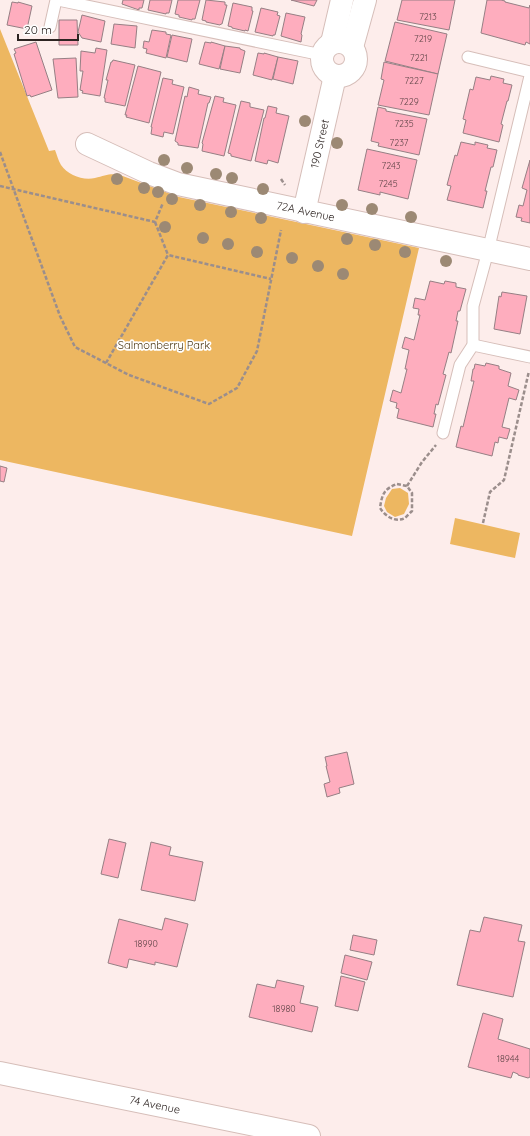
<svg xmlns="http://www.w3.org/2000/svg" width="530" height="1136" font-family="Quicksand,sans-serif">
<rect width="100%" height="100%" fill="#fdedeb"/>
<!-- green -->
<g fill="#edb761">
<path d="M0,29L49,151L55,150C57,155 58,160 61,165C68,175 83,181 95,178C105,176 109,173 120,175L179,197L419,248L352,536L0,460Z"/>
<polygon points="400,488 408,493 409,504 404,514 395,517 387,512 384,506 386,498 392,489"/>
<polygon points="455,518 520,533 515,558 450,544"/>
</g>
<!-- building -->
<g fill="#feadbe" stroke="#967f84">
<polygon points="123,0 144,0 142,8 139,8 139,10 122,4"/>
<polygon points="150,0 172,0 169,13 166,13 166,14 148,10"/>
<polygon points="178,0 200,0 195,19 192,19 192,20 179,17 179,15 175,14"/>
<polygon points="206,0 225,2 225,5 227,5 222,24 221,24 220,25 206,22 206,21 202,20"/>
<polygon points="291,0 317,0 314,6"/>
<polygon points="402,0 455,0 449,30 397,20"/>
<polygon points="487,0 501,0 505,1 505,2 529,8 530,5 530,44 526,42 525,45 481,33"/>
<polygon points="12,2 18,3 18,2 32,6 27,29 7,25"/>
<polygon points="233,3 252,7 252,11 253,11 248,31 245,30 245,31 232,28 232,27 228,26"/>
<polygon points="261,8 278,12 277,15 280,16 275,35 273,35 273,36 255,32"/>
<polygon points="286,13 305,17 301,34 302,35 301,42 281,36"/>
<polygon points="82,15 105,21 101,42 82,38 78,32"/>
<polygon points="59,20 77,20 78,45 59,45"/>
<polygon points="395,22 447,34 438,74 385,61"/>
<polygon points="114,24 137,26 135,48 111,44"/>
<polygon points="152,30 166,32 166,34 171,35 166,58 146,53 147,49 143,48 144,41 149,42"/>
<polygon points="172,35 192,39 187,62 167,57"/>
<polygon points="36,42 52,90 31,97 30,95 27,96 14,54 16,53 14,49"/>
<polygon points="205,42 211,43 211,42 225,46 219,69 199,64"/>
<polygon points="225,46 240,48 240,49 245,51 240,73 220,69"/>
<polygon points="96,48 107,50 100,96 82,93 83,91 80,90 83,71 80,71 81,51 95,53"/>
<polygon points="258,53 264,54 264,53 278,57 272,80 253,75"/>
<polygon points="278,57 298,61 293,84 273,79"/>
<polygon points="76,58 78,97 58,98 53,59"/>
<polygon points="113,60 135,65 125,106 105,102 105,98 104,98 108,80 106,80 111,62 112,62"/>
<polygon points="384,62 438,74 429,115 378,105 384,80 381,79"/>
<polygon points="138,66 161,72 149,123 126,117 127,115 125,115"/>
<polygon points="491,76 504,79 503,83 512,85 508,101 507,101 501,124 503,125 499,142 463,133 466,120 463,119 470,89 473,90 476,77 490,80"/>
<polygon points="163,78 173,80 172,84 184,87 173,134 164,132 163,137 151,134 152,127 151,127"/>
<polygon points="189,87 199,90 198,94 211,97 209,103 208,103 198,148 178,145 178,143 175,141 185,96 187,97"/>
<polygon points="215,96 224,98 223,102 236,105 224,156 202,151 203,144 202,143"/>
<polygon points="241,101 250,103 250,107 264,110 251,161 231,156 231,154 228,153"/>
<polygon points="268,106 277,108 276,113 289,116 278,163 268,160 267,164 255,161 264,118 265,118"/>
<polygon points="378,107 386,109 386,111 427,119 419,155 378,146 379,143 371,141"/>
<polygon points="461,142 475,145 475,142 488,145 487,148 497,150 493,167 491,167 485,191 487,191 483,208 447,200 451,186 447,185 455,155 457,156"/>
<polygon points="367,149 417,160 408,199 380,192 380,195 358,190"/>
<polygon points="530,160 530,223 521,221 522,218 516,217 519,205 523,206 527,190 522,188"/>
<polygon points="430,281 444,284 445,281 456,283 456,287 466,289 460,311 458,311 456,321 458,321 451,353 449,352 443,374 446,375 438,405 436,404 434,414 436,414 433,427 397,418 399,409 396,408 397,403 390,401 393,390 401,393 407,369 405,369 409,350 402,348 405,337 414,340 420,315 418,315 419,309 413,308 415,298 425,300"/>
<polygon points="502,292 527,296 520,334 494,329 499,296 501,297"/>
<polygon points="486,363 499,366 499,369 511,373 508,386 519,390 516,400 509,398 502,427 510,429 507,439 499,437 498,443 495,442 492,456 456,447 461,426 463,427 474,381 471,381 473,369 474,369 475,364 485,366"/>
<polygon points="0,466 7,468 4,482 0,481"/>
<polygon points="347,752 354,784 339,788 340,793 327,797 324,784 330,782 326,766 327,766 325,757"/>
<polygon points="109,839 126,843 118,878 101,874"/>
<polygon points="151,842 171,847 169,855 203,862 195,901 141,890"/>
<polygon points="484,917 522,925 518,941 525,942 513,997 457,985 470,930 480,932"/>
<polygon points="165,918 188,924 177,967 155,962 155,965 129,959 127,968 108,963 119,919 162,930"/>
<polygon points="353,935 377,940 374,955 350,950"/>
<polygon points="345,955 372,962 367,980 341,973"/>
<polygon points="341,976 365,982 358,1011 335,1006"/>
<polygon points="277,980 304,986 300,1003 318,1007 312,1032 249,1017 257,984 275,988"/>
<polygon points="483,1013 503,1019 498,1039 530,1049 530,1077 528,1078 518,1075 518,1074 513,1072 511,1078 468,1067"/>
</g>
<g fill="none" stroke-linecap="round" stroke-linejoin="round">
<!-- service casing -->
<g stroke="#d6beb9" stroke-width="13">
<g id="service">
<polyline points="58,0 322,55"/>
<polyline points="50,27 56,0"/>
<polyline points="468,57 530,72"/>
<polyline points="473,345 530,357"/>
<polyline points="443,433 460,365 473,345 473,306 488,251 530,76"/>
</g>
</g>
<!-- minor casing -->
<g stroke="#d6beb9" stroke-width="24">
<g id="minor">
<circle cx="339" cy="59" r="17"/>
<polyline points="332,43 342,0"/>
<polyline points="352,47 365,0"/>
<path id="s1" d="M87,144L149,173L178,184L530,259"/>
<path id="s2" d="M304,212L335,76"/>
</g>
</g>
<!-- tertiary casing -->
<g stroke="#d6beb9" stroke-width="24">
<g id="tertiary">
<path id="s3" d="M0,1073L309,1136"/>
</g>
</g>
<!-- path -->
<g stroke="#9b8e8c" stroke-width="2.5" stroke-dasharray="4 2" stroke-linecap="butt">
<polyline points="0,152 60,316 75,347 129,375 209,404 237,388 257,351 281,230"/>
<polyline points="281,179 285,185"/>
<polyline points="0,186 155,222 163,203"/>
<polyline points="155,222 168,255"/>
<polyline points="106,363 168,255 271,279"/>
<path d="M397,484L407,486L412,493V511C410,513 407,516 405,518C395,523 385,516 380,508C382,494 384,489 397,484Z"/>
<polyline points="407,486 422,462 436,445"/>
<polyline points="483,523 490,492 504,480 529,371"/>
</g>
<!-- service -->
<use href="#service" stroke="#fff" stroke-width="11"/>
<!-- minor -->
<use href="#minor" stroke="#fff" stroke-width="22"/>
<!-- tertiary -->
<use href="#tertiary" stroke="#fff" stroke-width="22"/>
</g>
<!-- trees -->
<g fill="#9c8974">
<circle cx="305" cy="121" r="6"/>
<circle cx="337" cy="143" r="6"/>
<circle cx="164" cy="160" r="6"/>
<circle cx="187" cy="168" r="6"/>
<circle cx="216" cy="174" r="6"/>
<circle cx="232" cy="178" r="6"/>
<circle cx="117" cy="179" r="6"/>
<circle cx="144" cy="188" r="6"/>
<circle cx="263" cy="189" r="6"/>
<circle cx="158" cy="192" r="6"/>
<circle cx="172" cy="199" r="6"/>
<circle cx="200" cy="205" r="6"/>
<circle cx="342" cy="205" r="6"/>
<circle cx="372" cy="209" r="6"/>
<circle cx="231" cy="212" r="6"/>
<circle cx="411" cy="217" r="6"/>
<circle cx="261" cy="218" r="6"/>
<circle cx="165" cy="227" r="6"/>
<circle cx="203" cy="238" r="6"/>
<circle cx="347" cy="239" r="6"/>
<circle cx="228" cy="244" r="6"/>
<circle cx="375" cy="245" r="6"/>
<circle cx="257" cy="252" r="6"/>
<circle cx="405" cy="252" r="6"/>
<circle cx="292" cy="258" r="6"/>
<circle cx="446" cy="261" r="6"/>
<circle cx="318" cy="266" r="6"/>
<circle cx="343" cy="274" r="6"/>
</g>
<g text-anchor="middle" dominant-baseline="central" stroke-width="3.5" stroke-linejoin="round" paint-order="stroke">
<!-- number labels -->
<g font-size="9" fill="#614649">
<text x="428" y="16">7213</text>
<text x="423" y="38">7219</text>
<text x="419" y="57">7221</text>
<text x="414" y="80">7227</text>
<text x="409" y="101">7229</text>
<text x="404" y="123">7235</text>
<text x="399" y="142">7237</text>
<text x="391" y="165">7243</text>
<text x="388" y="183">7245</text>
<text x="146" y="943">18990</text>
<text x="284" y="1008">18980</text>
<text x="508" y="1058">18944</text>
</g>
<!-- street labels -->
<g font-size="11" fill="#2d2422" stroke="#fff">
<text stroke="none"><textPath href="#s2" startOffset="70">190 Street</textPath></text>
<text stroke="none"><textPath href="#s1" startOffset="230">72A Avenue</textPath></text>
<text stroke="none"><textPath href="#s3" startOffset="158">74 Avenue</textPath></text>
</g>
<!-- park labels -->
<g font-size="11" fill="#4d3712" stroke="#fff">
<text x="164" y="345">Salmonberry Park</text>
</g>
</g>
<!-- scale -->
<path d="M18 34v6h60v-6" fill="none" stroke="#2d2422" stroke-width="2"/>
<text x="24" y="34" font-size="12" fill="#2d2422" stroke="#ffffff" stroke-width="3" paint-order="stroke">20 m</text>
</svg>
